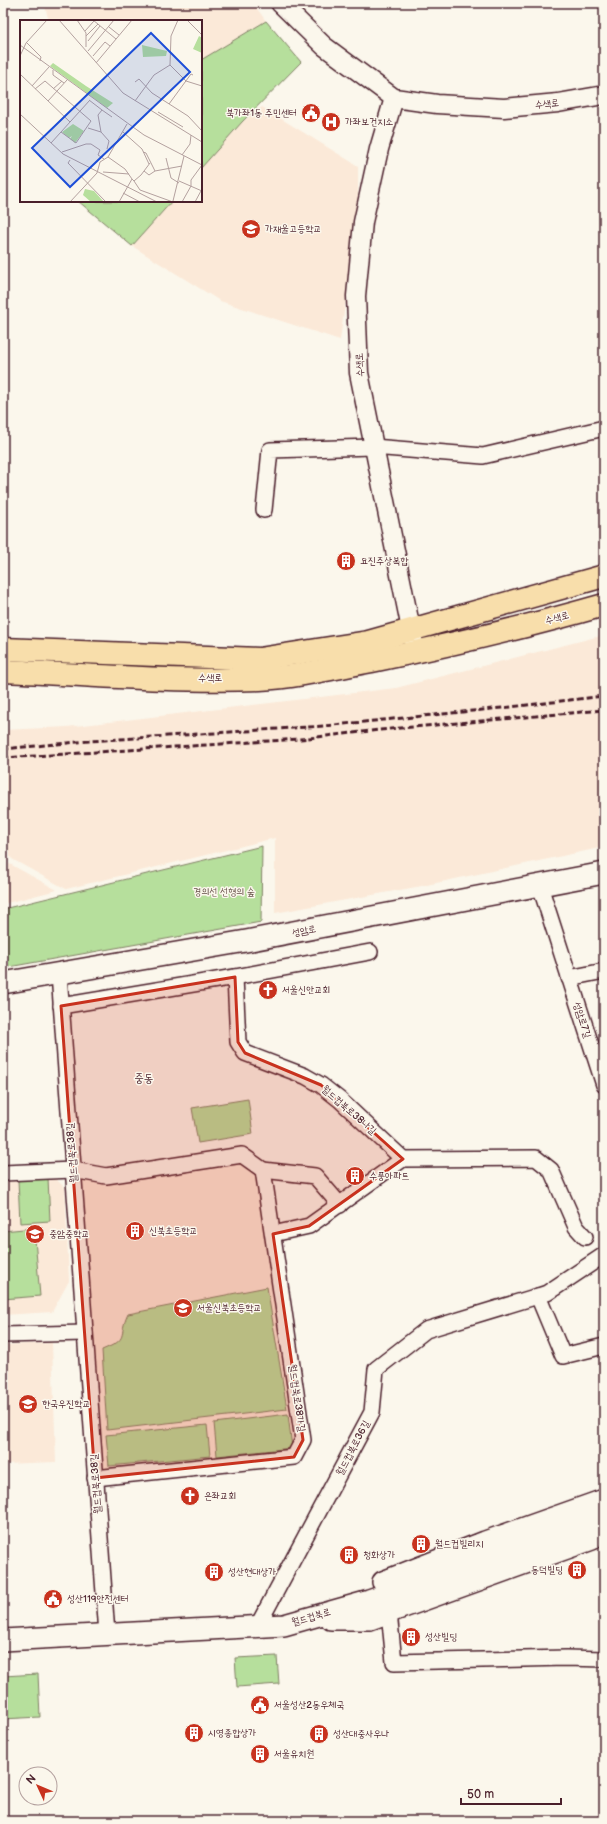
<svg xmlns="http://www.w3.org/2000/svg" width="607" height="1824" font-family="'Balsamiq Sans','Poor Story',sans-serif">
<rect width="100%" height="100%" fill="#fbf7ec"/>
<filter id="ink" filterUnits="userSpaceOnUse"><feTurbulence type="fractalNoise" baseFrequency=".025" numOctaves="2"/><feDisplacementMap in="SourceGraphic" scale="8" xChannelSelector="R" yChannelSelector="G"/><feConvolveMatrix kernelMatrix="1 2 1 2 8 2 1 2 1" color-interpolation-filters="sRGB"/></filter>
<g filter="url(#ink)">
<!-- built -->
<g fill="#fbe9d8">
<polygon points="44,3 253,3 266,21 201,60 201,21 49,21"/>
<polygon points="262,107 358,166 358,212 340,340 220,301 132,246 172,201 201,201 201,168 242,122"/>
<polygon points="604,635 604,847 427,885 275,913 275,838 66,889 12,859 3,849 3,730 67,727 396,688"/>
<polygon points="3,857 8,863 57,890 3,904"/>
<polygon points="242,1155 263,1170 303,1440 294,1457 95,1478 73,1170 106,1176"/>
<polygon points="55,1178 65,1188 69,1281 52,1312 3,1315 3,1180"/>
<polygon points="52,1343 56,1462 3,1464 3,1345"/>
</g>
<!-- green -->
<g fill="#b6df9c" stroke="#807f64">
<polygon points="266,21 301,62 242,122 201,168 201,60"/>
<polygon points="78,201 172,201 132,246"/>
<polygon points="262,846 261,922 3,968 3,909"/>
<polygon points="248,1099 253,1134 198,1143 192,1108"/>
<polygon points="48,1178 50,1221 20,1223 18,1180"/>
<polygon points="34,1228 40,1296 3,1299 3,1231"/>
<path d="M267,1287L287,1409L107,1430L102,1350C131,1338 117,1337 128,1314Z"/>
<polygon points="288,1414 292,1448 217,1456 214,1423"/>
<polygon points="207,1425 210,1456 109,1466 106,1435"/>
<polygon points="277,1656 279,1684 237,1687 235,1658"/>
<polygon points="38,1674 40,1717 3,1719 3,1676"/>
</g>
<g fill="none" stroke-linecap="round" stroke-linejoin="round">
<!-- minor casing -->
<g stroke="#4a1f2b" stroke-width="18">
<g id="minor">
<polyline points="264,510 270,450 373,447 483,456 604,428"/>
<polyline points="540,886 604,1085"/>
<polyline points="59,974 107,1634"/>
<polyline points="235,977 370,952"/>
<polyline points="569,978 604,971"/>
<polyline points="61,1006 235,977 238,1042 245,1053 305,1076 321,1085 340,1100 403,1159 536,1158 551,1170 576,1227 585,1237"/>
<polyline points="263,1170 315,1176 340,1205"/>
<polyline points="3,1173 73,1170 106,1176 242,1155 263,1170 303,1440 294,1457 95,1478"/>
<polyline points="273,1234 309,1226 403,1159"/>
<polyline points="538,1296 547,1293 604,1255"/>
<polyline points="3,1335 85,1333"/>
<polyline points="389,1612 394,1662 566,1658 604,1659"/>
<polyline points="257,1627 372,1412 376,1369 426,1330 538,1296 563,1356 604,1346"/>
</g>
</g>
<!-- tertiary casing -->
<g stroke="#4a1f2b" stroke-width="21">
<g id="tertiary">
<polyline points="280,3 324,46 394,98 437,104 504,108 558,103 604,95"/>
<polyline points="394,98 379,149 363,222 356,296 359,373 414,644"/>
</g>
</g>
<!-- secondary casing -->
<g stroke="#4a1f2b" stroke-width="24">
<g id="secondary">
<polyline points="3,983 246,941 604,873"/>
<polyline points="383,1582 485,1542 604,1500"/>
<polyline points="331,1619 370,1619 592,1539"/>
<polyline points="3,1640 284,1625 369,1601 604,1519"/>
</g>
</g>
<!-- primary casing -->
<g stroke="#4a1f2b" stroke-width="25">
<g id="primary">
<polyline points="3,649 259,659 368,642 604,576"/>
<path d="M3,671C88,675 175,682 260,679C297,677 335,668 372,661C450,645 527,627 604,605"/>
</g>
</g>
<!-- minor -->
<use href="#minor" stroke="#fbf7ec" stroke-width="15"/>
<!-- tertiary -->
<use href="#tertiary" stroke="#fbf7ec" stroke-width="18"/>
<!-- secondary -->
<use href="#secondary" stroke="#fbf7ec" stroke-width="21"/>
<!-- primary -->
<use href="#primary" stroke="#f8deab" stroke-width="22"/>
<!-- rail -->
<g stroke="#4a1f2b" stroke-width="3" stroke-dasharray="6 3" stroke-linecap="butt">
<polyline points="3,749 89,741 324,726 502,708 604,696"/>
<polyline points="3,758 300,739 379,730 604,710"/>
</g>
</g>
</g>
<!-- marked area -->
<path fill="#c8321e" fill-opacity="0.2" stroke="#c8321e" stroke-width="3" stroke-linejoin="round" d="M235,977L238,1042L245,1053L321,1085L403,1159L309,1226L273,1234L303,1440L294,1457L95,1478L61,1006Z"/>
<!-- icons -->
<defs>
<g id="civic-disc" transform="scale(1)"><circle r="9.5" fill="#c8321e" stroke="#fbf7ec"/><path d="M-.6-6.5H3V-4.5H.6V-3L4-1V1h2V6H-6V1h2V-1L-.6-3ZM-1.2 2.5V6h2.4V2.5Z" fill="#fff"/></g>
<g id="hospital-disc" transform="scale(1)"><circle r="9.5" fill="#c8321e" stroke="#fbf7ec"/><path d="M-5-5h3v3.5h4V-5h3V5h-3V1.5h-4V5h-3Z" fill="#fff"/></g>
<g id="school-disc" transform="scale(1)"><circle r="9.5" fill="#c8321e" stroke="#fbf7ec"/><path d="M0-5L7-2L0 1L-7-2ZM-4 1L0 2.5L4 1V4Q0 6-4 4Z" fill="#fff"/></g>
<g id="building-disc" transform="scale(1)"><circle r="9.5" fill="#c8321e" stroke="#fbf7ec"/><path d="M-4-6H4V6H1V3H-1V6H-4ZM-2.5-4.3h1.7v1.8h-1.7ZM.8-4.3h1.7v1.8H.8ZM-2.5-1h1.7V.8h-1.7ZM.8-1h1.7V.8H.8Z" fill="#fff"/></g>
<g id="church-disc" transform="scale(1)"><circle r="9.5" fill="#c8321e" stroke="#fbf7ec"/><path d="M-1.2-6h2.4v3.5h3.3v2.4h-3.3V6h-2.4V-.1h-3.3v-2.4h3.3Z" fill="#fff"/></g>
</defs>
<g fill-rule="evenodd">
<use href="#civic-disc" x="311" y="113"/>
<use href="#hospital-disc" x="331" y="122"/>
<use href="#school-disc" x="251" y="229"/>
<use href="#building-disc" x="346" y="561"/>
<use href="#church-disc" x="268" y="990"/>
<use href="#building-disc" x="355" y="1176"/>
<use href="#building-disc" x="135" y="1231"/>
<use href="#school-disc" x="35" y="1234"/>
<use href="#school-disc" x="183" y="1308"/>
<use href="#school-disc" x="28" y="1404"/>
<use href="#church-disc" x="190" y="1496"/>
<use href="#building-disc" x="421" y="1544"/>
<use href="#building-disc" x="349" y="1555"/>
<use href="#building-disc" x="577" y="1570"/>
<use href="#building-disc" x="214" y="1572"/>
<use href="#civic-disc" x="53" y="1599"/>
<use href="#building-disc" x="411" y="1637"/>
<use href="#civic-disc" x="260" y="1705"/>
<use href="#building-disc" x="194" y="1733"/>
<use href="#building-disc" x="319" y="1734"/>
<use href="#building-disc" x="260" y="1754"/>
</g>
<g text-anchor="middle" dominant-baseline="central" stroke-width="3" stroke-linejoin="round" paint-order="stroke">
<!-- street labels -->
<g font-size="10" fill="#4a1f2b" stroke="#fbf7ec">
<text transform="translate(547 104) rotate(-6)">수색로</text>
<text transform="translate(360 365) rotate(-94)">수색로</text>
<text transform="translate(557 618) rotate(-15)">수색로</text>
<text x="210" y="678">수색로</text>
<text transform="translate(304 931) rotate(-11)">성암로</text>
<text transform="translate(582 1020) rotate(72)">성암로7길</text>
<text transform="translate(349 1110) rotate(41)">월드컵북로38나길</text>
<text transform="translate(72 1153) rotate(-94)">월드컵북로38길</text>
<text transform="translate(297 1398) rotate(82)">월드컵북로38가길</text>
<text transform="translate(353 1448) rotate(-62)">월드컵북로36길</text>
<text transform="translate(96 1484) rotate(-94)">월드컵북로38길</text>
<text transform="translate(311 1617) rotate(-16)">월드컵북로</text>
</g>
<!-- poi labels -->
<g font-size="10" fill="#4a1f2b" stroke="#fbf7ec" text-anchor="start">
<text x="297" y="113" text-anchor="end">북가좌1동 주민센터</text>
<text x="345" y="122">가좌보건지소</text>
<text x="265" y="229">가재울고등학교</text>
<text x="360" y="561">요진주상복합</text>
<text x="282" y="990">서울신안교회</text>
<text x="369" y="1176">수풍아파트</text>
<text x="149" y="1231">신북초등학교</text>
<text x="49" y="1234">중암중학교</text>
<text x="197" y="1308">서울신북초등학교</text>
<text x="42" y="1404">한국우진학교</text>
<text x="204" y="1496">은좌교회</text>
<text x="435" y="1544">월드컵빌리지</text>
<text x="363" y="1555">청화상가</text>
<text x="563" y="1570" text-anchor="end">동덕빌딩</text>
<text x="228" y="1572">성산현대상가</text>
<text x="67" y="1599">성산119안전센터</text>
<text x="425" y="1637">성산빌딩</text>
<text x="274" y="1705">서울성산2동우체국</text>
<text x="208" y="1733">시영종합상가</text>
<text x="333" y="1734">성산대중사우나</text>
<text x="274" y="1754">서울유치원</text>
</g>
<!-- park labels -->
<g font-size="10" fill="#654f47" stroke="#fbf7ec">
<text x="224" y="892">경의선 선형의 숲</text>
</g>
<!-- quarter labels -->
<g font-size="12" fill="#4a1f2b" stroke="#fbf7ec">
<text x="144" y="1078">중동</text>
</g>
</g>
<!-- overview -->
<g transform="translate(20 20)">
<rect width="182" height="182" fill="#fbf7ec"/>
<path d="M179,16L182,18V33L173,29ZM122,25L147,31L146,36L123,37ZM33,43L66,66L93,83L87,88L30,46ZM53,104L64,111L55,123L50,119L52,116L49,118L42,112Z" fill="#b6df9c"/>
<path d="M65,169L74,171L84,182H71L63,175Z" fill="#b6df9c"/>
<path fill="none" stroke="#b4a19f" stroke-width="1" d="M39,0L103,73L182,122M57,0L66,13V27M73,0L96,19M158,0L151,16L150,45L166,61L182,66M167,0L182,15M89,7L99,15M65,11L74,1M66,16L78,4M68,21L80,6M6,22L21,37L20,41M0,25L124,115L182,145M68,31L94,0M0,36L6,23L27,0M73,36L85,22L90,26M76,43L112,0M33,50V55L44,63M0,54L50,102M115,62L119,59L132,73L168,96L182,111M12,66L29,47M15,69L25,61L71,101L56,123L41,112M33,69L42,61M69,80L82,90L78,95L81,112L89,121L87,129M28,81L47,60M115,81L134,55L150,45M149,84L171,54L173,55M82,90L92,97M138,92L163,107M0,94L43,134L137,182M68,108L81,112M103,112L122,129L129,144M31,123L70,80M42,132L66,124H71L80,130L78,135L84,139M123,132L126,133L135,151M162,135L170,124L171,115M88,137L105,149L112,159M146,138L151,158L159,163M50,140L48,143L86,182M124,151L129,155L135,151L162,146M83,152L109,154M77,153L80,142L88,137L107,104M114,161L120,170L153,182M159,161L182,171M103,173L120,182M153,181L164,136M50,182L77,153M99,182L112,159L114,161L121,155L130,143M162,182L171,166V160L182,145M175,182L182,169"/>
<path fill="#1d4ed8" fill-opacity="0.15" stroke="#1d4ed8" stroke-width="2" d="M131,13L170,52L50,167L12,128Z"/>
<rect width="182" height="182" fill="none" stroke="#4a1f2b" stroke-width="2"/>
</g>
<!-- margin -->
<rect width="607" height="1824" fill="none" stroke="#fbf7ec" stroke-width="16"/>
<rect x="8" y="8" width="591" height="1808" fill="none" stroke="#4a1f2b" stroke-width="1.5" filter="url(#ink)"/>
<!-- north arrow -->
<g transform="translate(38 1786) rotate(314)"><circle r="19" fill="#fbf7ec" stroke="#b4a19f"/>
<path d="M0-3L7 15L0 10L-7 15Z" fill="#c8321e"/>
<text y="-6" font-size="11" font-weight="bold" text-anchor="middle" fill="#4a1f2b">N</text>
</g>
<!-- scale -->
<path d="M461 1798v6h100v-6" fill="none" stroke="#4a1f2b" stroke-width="2"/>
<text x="467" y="1798" font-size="12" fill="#4a1f2b" stroke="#fbf7ec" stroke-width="3" paint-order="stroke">50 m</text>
</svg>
